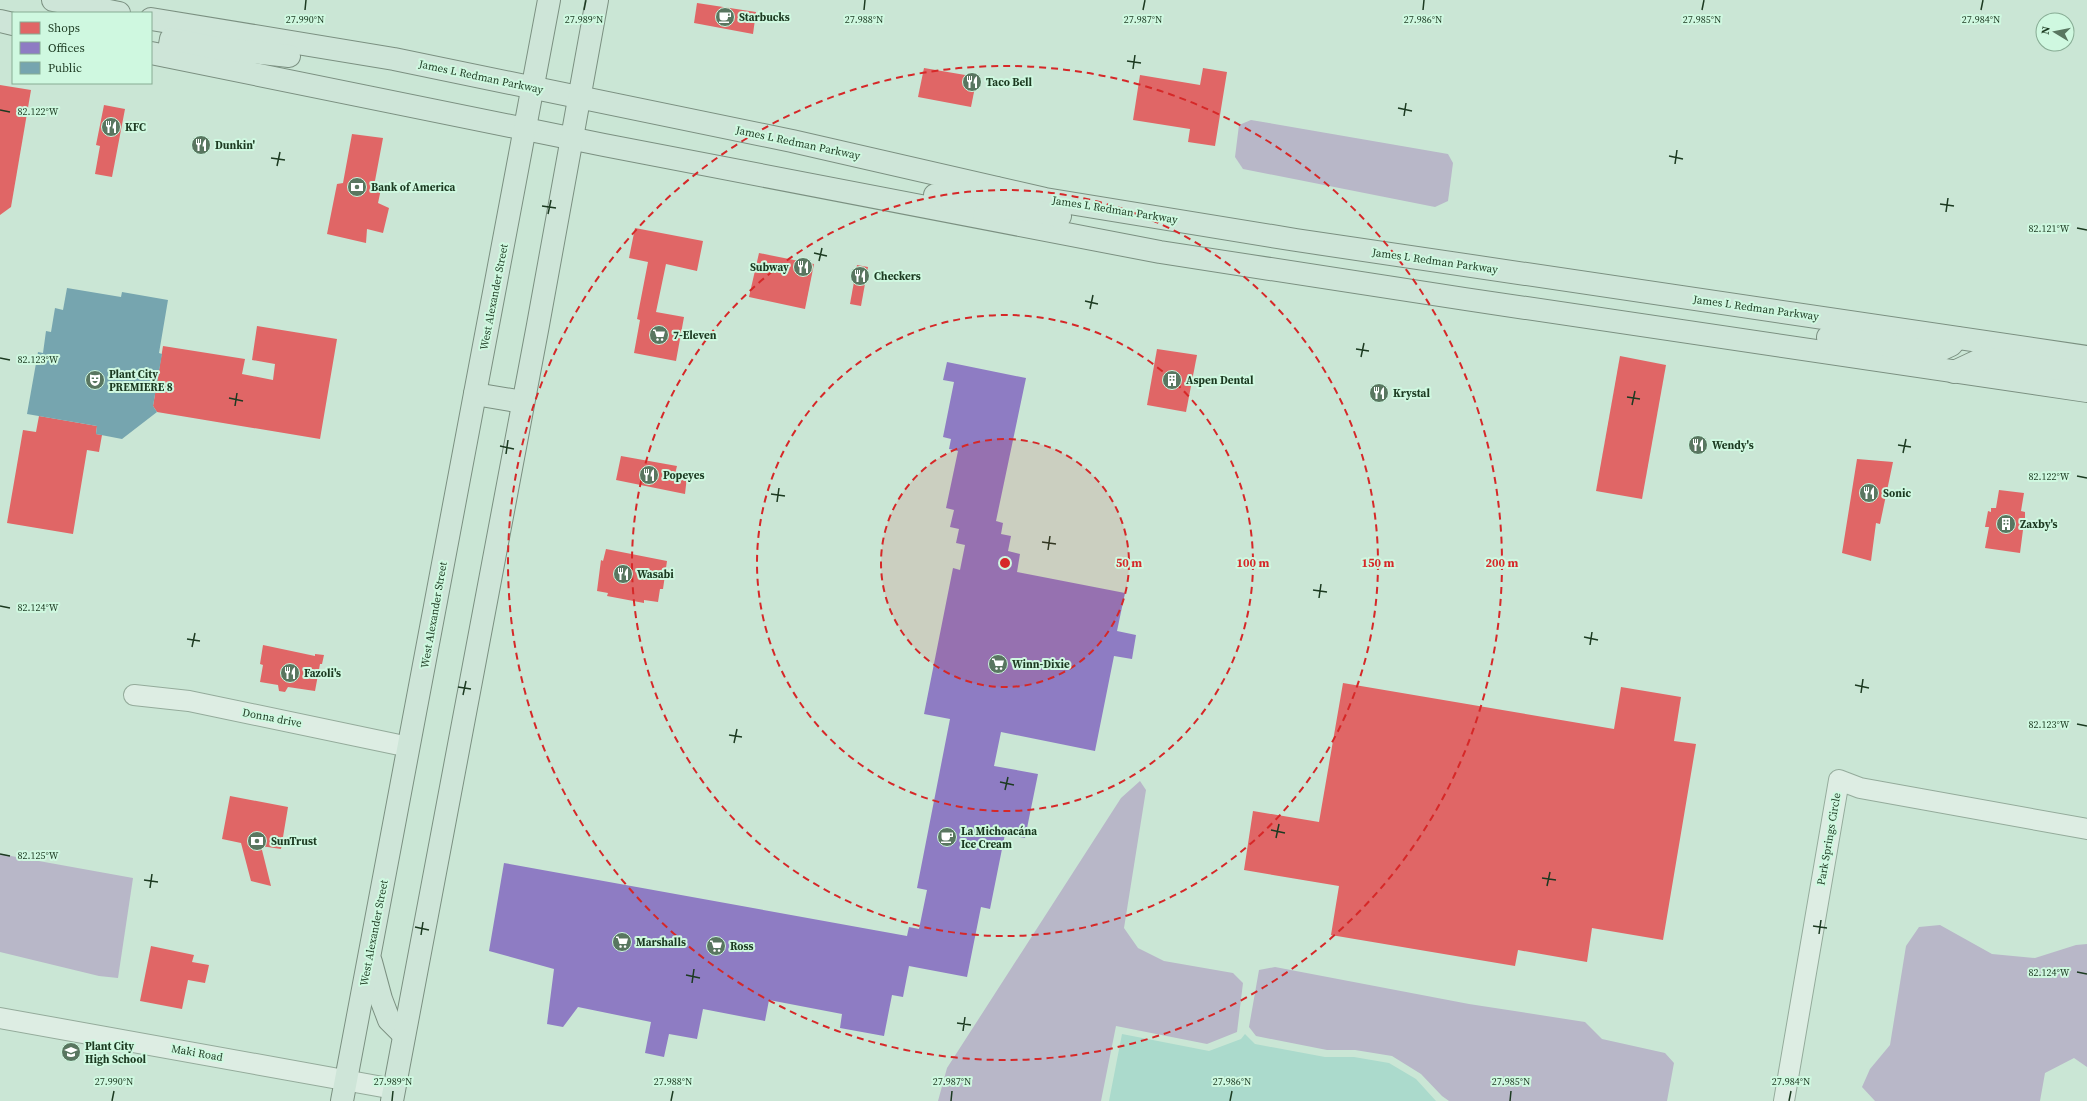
<svg xmlns="http://www.w3.org/2000/svg" width="2087" height="1101" font-family="'Source Serif 4',serif">
<rect width="100%" height="100%" fill="#cae6d5"/>
<!-- green -->
<polygon fill="#abdacc" points="1122,1034 1209,1051 1241,1039 1245,1034 1255,1044 1325,1057 1354,1057 1389,1063 1416,1079 1436,1101 1109,1101"/>
<!-- water -->
<g fill="#b8b7c8">
<polygon points="1251,120 1448,154 1453,163 1448,201 1435,207 1243,169 1235,157 1239,125"/>
<polygon points="1140,781 1146,790 1124,928 1138,948 1164,961 1233,973 1243,983 1237,1032 1207,1044 1116,1026 1101,1101 938,1101 947,1068 1121,798"/>
<polygon points="0,854 133,878 118,978 99,976 0,952"/>
<polygon points="1940,925 1992,954 2035,958 2076,945 2087,944 2087,1067 2074,1058 2045,1073 2040,1101 1875,1101 1862,1087 1870,1069 1890,1045 1906,946 1919,927"/>
<polygon points="1275,967 1469,1004 1585,1022 1602,1039 1665,1053 1674,1063 1667,1101 1449,1101 1442,1096 1421,1074 1392,1056 1355,1050 1327,1050 1256,1036 1249,1027 1259,970"/>
</g>
<!-- shops -->
<g fill="#e06666">
<polygon points="697,3 756,12 753,34 694,23"/>
<polygon points="924,68 977,77 971,107 918,97"/>
<polygon points="1203,68 1227,72 1215,146 1188,142 1190,129 1133,120 1140,75 1200,85"/>
<polygon points="0,85 31,90 11,207 0,215"/>
<polygon points="104,105 125,109 112,177 95,174 100,146 96,145"/>
<polygon points="352,134 383,138 374,186 381,189 378,203 389,208 383,233 367,229 366,243 327,234 337,184 343,183"/>
<polygon points="635,228 703,241 697,271 666,264 656,312 684,317 676,361 634,353 640,320 637,319 648,262 629,258"/>
<polygon points="759,253 814,264 805,309 749,297"/>
<polygon points="857,265 868,267 861,306 850,304"/>
<polygon points="257,326 337,339 320,439 157,412 153,406 163,346 245,359 242,374 273,380 275,364 252,360"/>
<polygon points="1157,349 1197,355 1186,412 1147,405"/>
<polygon points="1620,356 1666,365 1642,499 1596,491"/>
<polygon points="39,416 97,426 96,434 102,435 99,452 87,450 73,534 7,523 23,430 36,432"/>
<polygon points="621,456 677,466 675,474 687,476 685,494 616,480"/>
<polygon points="1857,459 1893,462 1880,524 1876,523 1871,561 1842,553"/>
<polygon points="1999,490 2024,493 2021,511 2025,512 2025,519 2027,521 2025,530 2023,530 2020,553 1985,548 1989,527 1985,527 1988,511 1991,512 1991,508 1996,508"/>
<polygon points="606,549 667,561 663,589 660,589 658,602 644,600 644,603 607,596 608,593 597,591 601,560 603,561"/>
<polygon points="263,645 315,656 315,654 324,655 322,664 320,664 315,691 288,687 285,692 279,691 278,685 260,682 263,665 260,664"/>
<polygon points="1343,683 1614,729 1621,687 1681,697 1674,741 1696,744 1663,940 1592,928 1587,962 1518,950 1515,966 1331,935 1339,886 1244,870 1253,811 1319,822"/>
<polygon points="230,796 288,807 281,849 261,846 271,886 251,881 241,843 222,839"/>
<polygon points="151,946 194,955 192,962 209,965 205,983 188,980 182,1009 140,1001"/>
</g>
<!-- offices -->
<polygon fill="#8e7cc3" points="947,362 1026,378 996,521 1003,523 1001,534 1011,536 1008,551 1020,554 1017,572 1125,593 1117,631 1136,635 1132,659 1114,656 1095,751 1001,732 994,766 1038,774 1025,838 1005,834 990,909 981,907 967,977 909,966 903,997 892,995 884,1036 840,1028 842,1014 769,1000 765,1021 703,1009 697,1039 669,1034 664,1057 645,1053 651,1022 578,1007 563,1027 547,1024 554,969 489,951 504,863 907,936 909,927 919,929 927,890 917,888 950,719 924,714 953,568 960,570 965,545 956,543 959,529 950,527 954,510 946,508 958,451 949,449 951,439 943,437 954,382 943,380"/>
<!-- public -->
<polygon fill="#76a5af" points="67,288 121,297 122,292 168,300 159,353 162,354 153,406 157,412 122,439 96,434 97,426 27,414 38,352 43,353 46,331 51,332 55,308 63,310"/>
<g fill="none" stroke-linecap="round" stroke-linejoin="round">
<!-- minor casing -->
<g stroke="#94ab9b" stroke-width="22">
<g id="minor">
<polyline points="134,695 189,701 409,747"/>
<polyline points="0,1018 394,1089"/>
<polyline points="1784,1101 1839,780 1860,788 2087,829"/>
</g>
</g>
<!-- major casing -->
<g stroke="#7b9081" stroke-width="24">
<g id="major">
<polyline points="53,0 119,13"/>
<polyline points="151,19 394,59 792,141 1045,199 1296,240 2087,357"/>
<polyline points="0,21 13,24"/>
<polyline points="151,53 604,145 1160,252 1465,299 2087,391"/>
<polyline points="168,56 171,39 216,48 289,56"/>
<path d="M935,195C957,199 979,204 996,188"/>
<path d="M984,216C1005,201 1037,212 1060,216"/>
<polyline points="1828,337 1936,352 1951,345 1957,338"/>
<polyline points="1954,372 1984,358 2087,373"/>
<polyline points="475,394 523,402"/>
<polyline points="371,962 381,999 389,1020 404,1035"/>
<polyline points="342,1101 549,0"/>
<polyline points="392,1101 538,325 597,0"/>
</g>
</g>
<!-- minor -->
<use href="#minor" stroke="#ddede3" stroke-width="20"/>
<!-- major -->
<use href="#major" stroke="#cee5d8" stroke-width="22"/>
</g>
<!-- ticks -->
<path fill="none" stroke="#1c3a21" stroke-width="1.5" d="M305,10L306,0M584,10L586,0M864,10L865,0M1143,10L1145,0M1423,10L1424,0M1702,10L1704,0M1981,10L1983,0M1127,61L1141,63M1133,69L1135,55M1398,108L1412,111M0,110L10,112M1404,116L1406,103M1669,156L1683,159M271,158L285,160M1675,164L1677,150M277,166L280,152M1940,204L1954,206M542,206L556,208M1946,212L1948,198M548,214L551,200M2077,228L2087,230M814,253L827,256M819,261L822,248M1085,301L1098,304M1090,309L1093,295M1356,349L1369,351M1361,357L1364,343M0,358L10,360M1627,397L1640,399M229,398L243,401M1632,405L1635,391M235,406L237,393M1898,445L1911,447M500,446L514,449M1903,453L1906,439M506,454L508,440M2077,476L2087,478M771,494L785,496M777,502L779,488M1042,542L1056,544M1048,550L1050,536M1313,590L1327,592M1319,598L1321,584M0,606L10,608M1584,637L1598,640M187,639L200,641M1590,645L1592,632M192,647L195,633M1855,685L1869,688M458,687L471,689M1861,693L1863,679M463,695L466,681M2077,724L2087,726M729,735L742,737M734,743L737,729M1000,782L1014,785M1005,790L1008,777M1271,830L1285,833M1276,838L1279,824M0,854L10,856M1542,878L1556,880M144,880L158,882M1547,886L1550,872M150,888L152,874M1813,926L1827,928M415,927L429,930M1819,934L1821,920M421,935L423,922M2077,972L2087,974M686,975L700,978M692,983L694,969M957,1023L971,1025M963,1031L965,1017M112,1101L114,1091M392,1101L393,1091M671,1101L673,1091M951,1101L952,1091M1230,1101L1232,1091M1510,1101L1511,1091M1789,1101L1791,1091"/>
<!-- distance rings -->
<circle cx="1005" cy="563" r="124" fill="#d62828" fill-opacity=".12"/>
<g fill="none" stroke="#d62828" stroke-width="2" stroke-dasharray="7 5">
<circle cx="1005" cy="563" r="124"/>
<circle cx="1005" cy="563" r="248"/>
<circle cx="1005" cy="563" r="373"/>
<circle cx="1005" cy="563" r="497"/>
</g>
<!-- icons -->
<defs>
<g id="cafe-disc" transform="scale(1)"><circle r="9.5" fill="#597660" stroke="#cff8e0"/><path d="M-5.5-4.5H6V0H3Q3 3.5 0 3.5H-2.5Q-5.5 3.5-5.5 0ZM3-3.2v2h1.7v-2ZM-6 4.5H4V6H-6Z" fill="#fff"/></g>
<g id="restaurant-disc" transform="scale(1)"><circle r="9.5" fill="#597660" stroke="#cff8e0"/><path d="M-5-6h1v4h1v-4h1v4h1v-4h1v5L-1.5 .5V6h-2V.5L-5-1ZM5-6V6H3V1.5H1.5Q1.5-4 5-6Z" fill="#fff"/></g>
<g id="bank-disc" transform="scale(1)"><circle r="9.5" fill="#597660" stroke="#cff8e0"/><path d="M-6-4H6V4H-6ZM0-2.3a2.3 2.3 0 1 0 0 4.6a2.3 2.3 0 1 0 0-4.6Z" fill="#fff"/></g>
<g id="supermarket-disc" transform="scale(1)"><circle r="9.5" fill="#597660" stroke="#cff8e0"/><path d="M-6-5.5h2.5l.6 2H6L4.5 2H-2.5L-4.4-4H-6ZM-1.5 3.2a1.3 1.3 0 1 0 .1 0ZM3 3.2a1.3 1.3 0 1 0 .1 0Z" fill="#fff"/></g>
<g id="theatre-disc" transform="scale(1)"><circle r="9.5" fill="#597660" stroke="#cff8e0"/><path d="M-5-5.5Q0-4 5-5.5V0Q5 5 0 6Q-5 5-5 0ZM-3.3-2.5H-1v1.5H-3.3ZM1-2.5H3.3v1.5H1ZM-2.8 1Q0 5.5 2.8 1Z" fill="#fff"/></g>
<g id="building-disc" transform="scale(1)"><circle r="9.5" fill="#597660" stroke="#cff8e0"/><path d="M-4-6H4V6H1V3H-1V6H-4ZM-2.5-4.3h1.7v1.8h-1.7ZM.8-4.3h1.7v1.8H.8ZM-2.5-1h1.7V.8h-1.7ZM.8-1h1.7V.8H.8Z" fill="#fff"/></g>
<g id="school-disc" transform="scale(1)"><circle r="9.5" fill="#597660" stroke="#cff8e0"/><path d="M0-5L7-2L0 1L-7-2ZM-4 1L0 2.5L4 1V4Q0 6-4 4Z" fill="#fff"/></g>
</defs>
<g fill-rule="evenodd">
<use href="#cafe-disc" x="725" y="17"/>
<use href="#restaurant-disc" x="972" y="82"/>
<use href="#restaurant-disc" x="111" y="127"/>
<use href="#restaurant-disc" x="201" y="145"/>
<use href="#bank-disc" x="357" y="187"/>
<use href="#restaurant-disc" x="803" y="267"/>
<use href="#restaurant-disc" x="860" y="276"/>
<use href="#supermarket-disc" x="659" y="335"/>
<use href="#theatre-disc" x="95" y="380"/>
<use href="#building-disc" x="1172" y="380"/>
<use href="#restaurant-disc" x="1379" y="393"/>
<use href="#restaurant-disc" x="1698" y="445"/>
<use href="#restaurant-disc" x="649" y="475"/>
<use href="#restaurant-disc" x="1869" y="493"/>
<use href="#building-disc" x="2006" y="524"/>
<use href="#restaurant-disc" x="623" y="574"/>
<use href="#supermarket-disc" x="998" y="664"/>
<use href="#restaurant-disc" x="290" y="673"/>
<use href="#cafe-disc" x="947" y="837"/>
<use href="#bank-disc" x="257" y="841"/>
<use href="#supermarket-disc" x="622" y="942"/>
<use href="#supermarket-disc" x="716" y="946"/>
<use href="#school-disc" x="71" y="1052"/>
</g>
<g text-anchor="middle" dominant-baseline="central" stroke-width="4" stroke-linejoin="round" paint-order="stroke">
<!-- poi labels -->
<g font-size="11" font-weight="bold" fill="#1c3a21" stroke="#cff8e0" text-anchor="start">
<text x="739" y="17">Starbucks</text>
<text x="986" y="82">Taco Bell</text>
<text x="125" y="127">KFC</text>
<text x="215" y="145">Dunkin'</text>
<text x="371" y="187">Bank of America</text>
<text x="789" y="267" text-anchor="end">Subway</text>
<text x="874" y="276">Checkers</text>
<text x="673" y="335">7-Eleven</text>
<text x="109" y="374">Plant City<tspan x="109" dy="13">PREMIERE 8</tspan></text>
<text x="1186" y="380">Aspen Dental</text>
<text x="1393" y="393">Krystal</text>
<text x="1712" y="445">Wendy's</text>
<text x="663" y="475">Popeyes</text>
<text x="1883" y="493">Sonic</text>
<text x="2020" y="524">Zaxby's</text>
<text x="637" y="574">Wasabi</text>
<text x="1012" y="664">Winn-Dixie</text>
<text x="304" y="673">Fazoli's</text>
<text x="961" y="831">La Michoacána<tspan x="961" dy="13">Ice Cream</tspan></text>
<text x="271" y="841">SunTrust</text>
<text x="636" y="942">Marshalls</text>
<text x="730" y="946">Ross</text>
<text x="85" y="1046">Plant City<tspan x="85" dy="13">High School</tspan></text>
</g>
<!-- street labels -->
<g font-size="11" fill="#1c3a21" stroke="#cff8e0">
<text transform="translate(481 77) rotate(12)">James L Redman Parkway</text>
<text transform="translate(798 143) rotate(12)">James L Redman Parkway</text>
<text transform="translate(1115 210) rotate(9)">James L Redman Parkway</text>
<text transform="translate(1435 261) rotate(8)">James L Redman Parkway</text>
<text transform="translate(494 297) rotate(-79)">West Alexander Street</text>
<text transform="translate(1756 308) rotate(8)">James L Redman Parkway</text>
<text transform="translate(434 615) rotate(-80)">West Alexander Street</text>
<text transform="translate(272 718) rotate(11)">Donna drive</text>
<text transform="translate(1829 839) rotate(-80)">Park Springs Circle</text>
<text transform="translate(374 933) rotate(-79)">West Alexander Street</text>
<text transform="translate(197 1053) rotate(10)">Maki Road</text>
</g>
</g>
<g font-size="10" text-anchor="middle" fill="#1c3a21" stroke="#cff8e0" stroke-width="4" stroke-linejoin="round" paint-order="stroke">
<text x="305" y="23">27.990°N</text>
<text x="584" y="23">27.989°N</text>
<text x="864" y="23">27.988°N</text>
<text x="1143" y="23">27.987°N</text>
<text x="1423" y="23">27.986°N</text>
<text x="1702" y="23">27.985°N</text>
<text x="1981" y="23">27.984°N</text>
<text x="38" y="115">82.122°W</text>
<text x="2049" y="232">82.121°W</text>
<text x="38" y="363">82.123°W</text>
<text x="2049" y="480">82.122°W</text>
<text x="38" y="611">82.124°W</text>
<text x="2049" y="728">82.123°W</text>
<text x="38" y="859">82.125°W</text>
<text x="2049" y="976">82.124°W</text>
<text x="114" y="1085">27.990°N</text>
<text x="393" y="1085">27.989°N</text>
<text x="673" y="1085">27.988°N</text>
<text x="952" y="1085">27.987°N</text>
<text x="1232" y="1085">27.986°N</text>
<text x="1511" y="1085">27.985°N</text>
<text x="1791" y="1085">27.984°N</text>
</g>
<circle cx="1005" cy="563" r="6" fill="#d62828" stroke="#cff8e0" stroke-width="2"/>
<g font-size="12" text-anchor="middle" font-weight="bold" fill="#d62828" stroke="#cff8e0" stroke-width="4" stroke-linejoin="round" paint-order="stroke">
<text x="1129" y="567">50 m</text>
<text x="1253" y="567">100 m</text>
<text x="1378" y="567">150 m</text>
<text x="1502" y="567">200 m</text>
</g>
<!-- legend -->
<rect x="12" y="12" width="140" height="72" fill="#cff8e0" stroke="#87ac94"/>
<rect x="20" y="22" width="20" height="12" fill="#e06666" stroke="#87ac94"/>
<text x="48" y="32" font-size="12" fill="#1c3a21">Shops</text>
<rect x="20" y="42" width="20" height="12" fill="#8e7cc3" stroke="#87ac94"/>
<text x="48" y="52" font-size="12" fill="#1c3a21">Offices</text>
<rect x="20" y="62" width="20" height="12" fill="#76a5af" stroke="#87ac94"/>
<text x="48" y="72" font-size="12" fill="#1c3a21">Public</text>
<!-- north arrow -->
<g transform="translate(2055 32) rotate(280)"><circle r="19" fill="#cff8e0" stroke="#87ac94"/>
<path d="M0-3L7 15L0 10L-7 15Z" fill="#597660"/>
<text y="-6" font-size="11" font-weight="bold" text-anchor="middle" fill="#1c3a21">N</text>
</g>
</svg>
